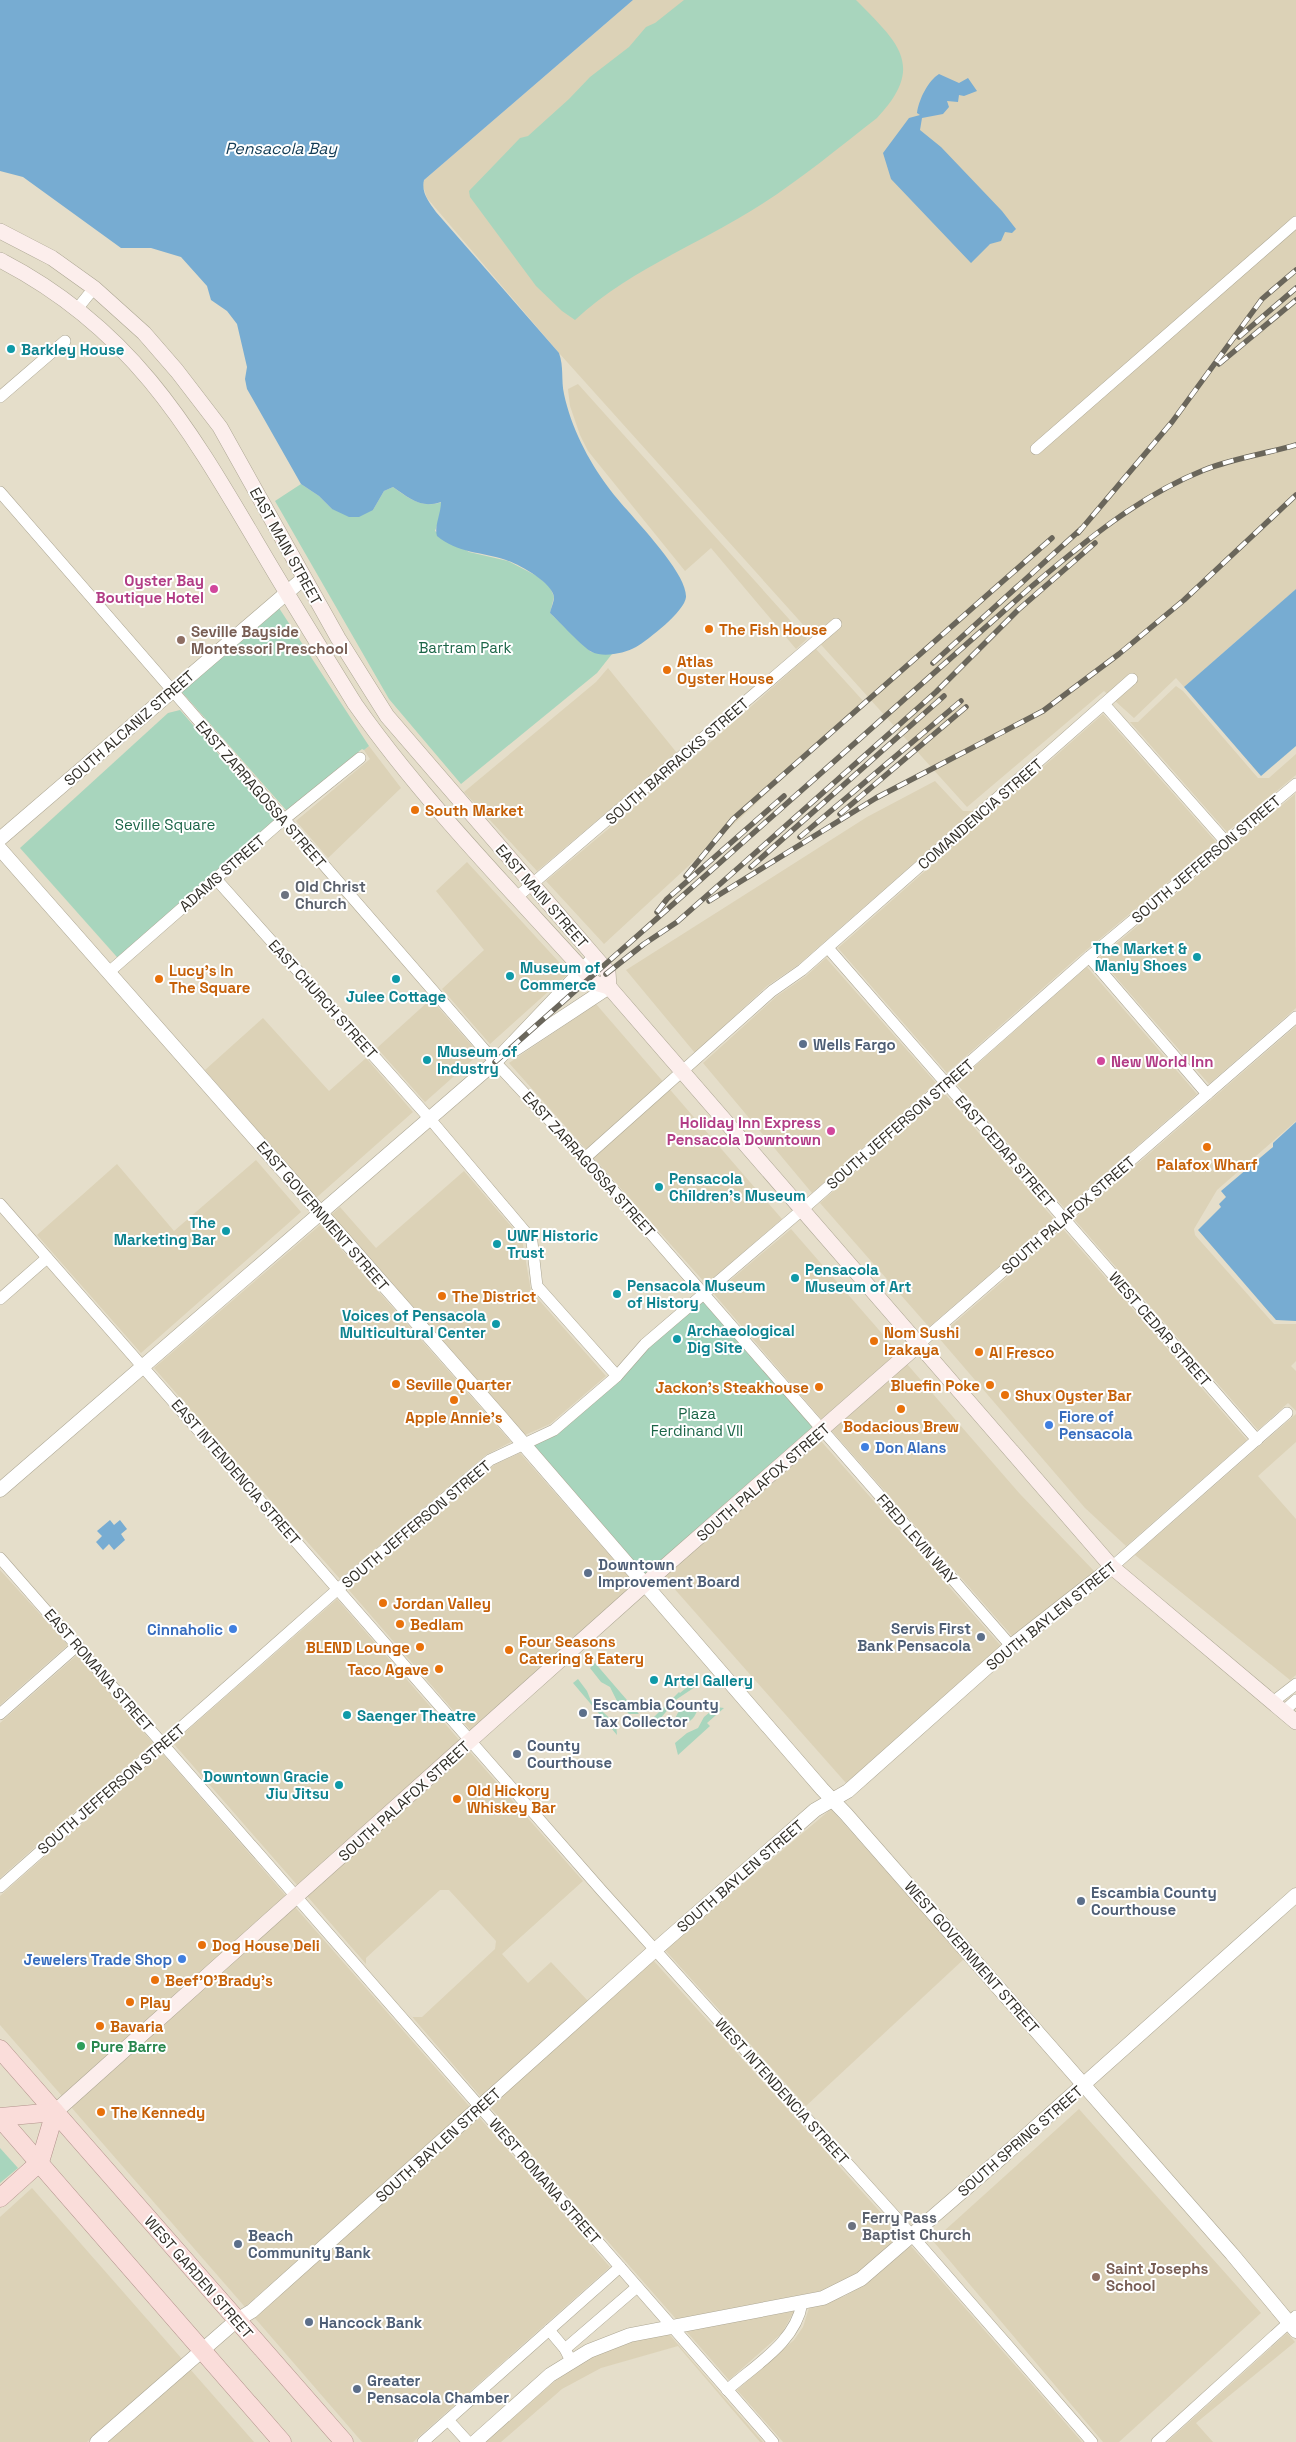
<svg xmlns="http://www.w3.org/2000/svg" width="1296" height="2442" font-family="'Space Grotesk',sans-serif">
<rect width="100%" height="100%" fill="#e5deca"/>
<!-- built -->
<g fill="#dcd2b7">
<polygon points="633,0 1296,0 1296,589 1184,687 1176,678 1134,718 1104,691 967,807 559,353 427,198 423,186 424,180"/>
<polygon points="578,384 807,639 796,649 711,548 685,571 588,451 580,435 570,406 568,389"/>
<polygon points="816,649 865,703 604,944 546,881 686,764"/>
<polygon points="608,668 677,753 537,871 464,792 596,682"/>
<polygon points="1176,686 1183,691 1258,778 1269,778 1296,754 1296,775 1227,832 1130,722 1138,722"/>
<polygon points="1103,714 1216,842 1078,957 947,1073 838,948"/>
<polygon points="369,746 401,788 328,858 296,821 370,759 364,750"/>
<polygon points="935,781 963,811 972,811 997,790 798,965 767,986 695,1053 626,970 867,817"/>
<polygon points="1295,794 1296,1008 1209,1084 1099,958"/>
<polygon points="467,862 569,973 490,1044 442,989 484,950 436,891"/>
<polygon points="826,958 936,1083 812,1193 703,1063 777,996 806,976"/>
<polygon points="1087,967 1197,1094 1065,1209 956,1083"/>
<polygon points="431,999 479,1054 425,1102 377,1048"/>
<polygon points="596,1004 782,1219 706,1284 509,1063"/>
<polygon points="263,1018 329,1091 366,1058 413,1112 316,1198 205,1070"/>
<polygon points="1296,1026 1296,1121 1217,1190 1194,1229 1195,1235 1274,1324 1296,1324 1296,1361 1291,1366 1296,1371 1296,1411 1288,1403 1258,1430 1074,1219"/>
<polygon points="944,1093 1054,1219 929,1327 820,1203"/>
<polygon points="256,1160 301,1212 141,1353 37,1235 117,1164 174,1231"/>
<polygon points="464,1171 522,1239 531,1291 606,1376 550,1424 525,1435 331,1215 340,1207 376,1248"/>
<polygon points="320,1225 511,1442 486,1455 340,1579 154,1368"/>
<polygon points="791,1229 899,1353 823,1421 714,1294"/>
<polygon points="1063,1229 1247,1440 1126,1546 1085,1508 938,1337"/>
<polygon points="907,1364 1020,1494 1095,1572 1013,1637 832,1431"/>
<polygon points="1296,1414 1296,1442 1258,1476 1296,1519 1296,1675 1290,1680 1135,1555"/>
<polygon points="821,1441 1001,1646 846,1783 664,1577"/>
<polygon points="520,1453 635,1584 472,1732 348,1589 494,1465"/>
<polygon points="0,1570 68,1645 0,1705"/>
<polygon points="337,1599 461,1742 298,1886 173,1743"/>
<polygon points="77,1655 153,1743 0,1878 0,1723"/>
<polygon points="470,1752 583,1881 502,1954 528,1983 551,1962 588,2001 481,2097 408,2012 412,2017 422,2017 495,1949 496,1941 449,1890 440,1890 366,1958 366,1964 307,1896"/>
<polygon points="162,1753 287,1897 62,2096 0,2025 0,1896"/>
<polygon points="831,1809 964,1959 806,2106 665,1950"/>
<polygon points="295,1907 470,2107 245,2307 71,2107"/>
<polygon points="653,1960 902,2236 857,2274 821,2291 676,2319 490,2107"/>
<polygon points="1079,2109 1261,2313 1119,2442 1103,2442 933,2241"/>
<polygon points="479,2117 610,2267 413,2442 362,2442 254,2317"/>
<polygon points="32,2188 182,2359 87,2442 0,2442 0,2217"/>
<polygon points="911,2246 1082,2442 783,2442 737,2390 794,2340 803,2327 809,2308 845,2296 864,2285"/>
<polygon points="794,2311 782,2333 729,2380 686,2331"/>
<polygon points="1287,2333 1295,2342 1196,2423 1213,2442 1167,2442"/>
<polygon points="669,2334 763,2442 760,2442 678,2346 601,2368 562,2389 501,2442 485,2442 555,2381 592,2357 631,2341"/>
<polygon points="190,2369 254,2442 107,2442"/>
</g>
<!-- green -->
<g fill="#a8d5bd">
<path d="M684,0H856C897,42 927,65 877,118C832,153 788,190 739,218C684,250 622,276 575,320L562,311L536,286L470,197L469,191L520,138L528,136L569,99L590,77L629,47L646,27L655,23Z"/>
<path d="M301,484L319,496L332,509L373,510L384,491L393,487C408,498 422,509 442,502L439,520L435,531L469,552L508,561L537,576L550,587L554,597L550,613L591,652L612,654L597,673L461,784L389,699L275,501Z"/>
<polygon points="279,608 369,746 364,750 362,749 287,811 181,691"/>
<polygon points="180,710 275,819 274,835 124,965 20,848 168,713"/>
<polygon points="704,1294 822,1431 645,1584 523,1444 554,1430"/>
<polygon points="595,1663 639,1714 629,1714 617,1701 610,1687 601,1682 590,1668"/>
<polygon points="578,1679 587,1691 591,1701 616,1724 617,1735 573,1683"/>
<polygon points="697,1679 698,1685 677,1699 659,1720 651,1720 679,1692 680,1693"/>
<path d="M691,1704L697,1711C694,1719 689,1723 680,1725L675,1719C678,1710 683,1707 691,1704Z"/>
<polygon points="716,1707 724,1708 707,1723 710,1726 678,1755 675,1743 687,1733 698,1728 704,1717"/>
<polygon points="0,2148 18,2168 0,2183"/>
</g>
<!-- water -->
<g fill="#77acd2">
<path d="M0,0H633L424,180C421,193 429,202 436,212L559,353C564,367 561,380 564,394C571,427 588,460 608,487C625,511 687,570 686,597C685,611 648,640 636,647C625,653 604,658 592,652C583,648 559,621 550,613C551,608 554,602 554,597C553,583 519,564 506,560C482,552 457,553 437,536C434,527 441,513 441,502C421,509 409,498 393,487L384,491L373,510L359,517H349L332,509L319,496L301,484L247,389L245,379L247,367L237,324L227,311L211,300L207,286L181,257L151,248H121L23,177L0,171Z"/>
<path d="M939,74L959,83L968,78L977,91L964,96L959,95L958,102L947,101L949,107L943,114L922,118L920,130L941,147L1002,211L1016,229L1012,233L1005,232L1001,241L990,244L971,263L891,179L883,153L909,118L920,115L917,113C919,99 928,81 939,74Z"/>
<polygon points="1296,589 1296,746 1261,776 1184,687"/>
<polygon points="1296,1122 1296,1321 1276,1320 1198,1230 1221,1207 1219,1204 1226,1197 1221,1191 1273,1147 1273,1143"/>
<polygon points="110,1520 114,1525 120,1520 127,1529 121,1534 125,1540 114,1550 109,1544 103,1550 96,1542 102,1536 97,1531"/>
</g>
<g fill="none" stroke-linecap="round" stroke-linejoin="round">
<!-- minor casing -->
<g stroke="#aca693" stroke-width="12">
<g id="minor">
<polyline points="77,309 94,288"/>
<polyline points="0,397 65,341"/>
<polyline points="1036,449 1296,222"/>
<polyline points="0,492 495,1062 585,1158 1011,1646"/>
<polyline points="1104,704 1226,842"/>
<polyline points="216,879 430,1119 528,1235 532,1242 537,1286 617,1376"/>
<polyline points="517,897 836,624"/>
<polyline points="828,948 1257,1440"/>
<polyline points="1089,957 1207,1094"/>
<polyline points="109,972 277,825 360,758"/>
<polyline points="585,1158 772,991 802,970 1132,679"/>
<polyline points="0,1204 602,1891 893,2214 1092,2442"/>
<polyline points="0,1299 47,1258"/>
<polyline points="919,1344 1296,1017"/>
<polyline points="0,1558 773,2442"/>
<polyline points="1112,1567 1287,1413"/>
<polyline points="1274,1701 1296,1684"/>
<polyline points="1284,1711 1296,1700"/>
<polyline points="0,1714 78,1645"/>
<polyline points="0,1887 338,1589 490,1460 554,1430 617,1376 645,1344 803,1209 1089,957 1296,784"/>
<polyline points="549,2330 565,2349 569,2357"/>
<polyline points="565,2349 637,2287"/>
<path d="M727,2390C755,2365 796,2342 802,2303"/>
<polyline points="448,2420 468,2442"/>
<polyline points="423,2442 620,2267"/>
<polyline points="1157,2442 1296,2316"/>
</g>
</g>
<!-- tertiary casing -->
<g stroke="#aca693" stroke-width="15">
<g id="tertiary">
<polyline points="0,839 304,578"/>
<polyline points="0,849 502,1419 822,1789 846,1814 1232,2254 1296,2331"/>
<polyline points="515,1049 609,987"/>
<polyline points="0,1490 495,1062 595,957"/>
<polyline points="97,2442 237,2320 252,2311 655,1950 815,1810 848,1791 1011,1646 1112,1567"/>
<polyline points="475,2442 550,2375 589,2351 630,2335 823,2298 861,2279 1001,2158 1296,1895"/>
</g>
</g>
<!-- secondary casing -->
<g stroke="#aca693" stroke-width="16">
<g id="secondary">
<polyline points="0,231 52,258 94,288 144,333 177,371 220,427 338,638 387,716 608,972 609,987"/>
<path d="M0,260C132,328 188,426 260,548C291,601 323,652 355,704C422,799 504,883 582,969L595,983L609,987"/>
<polyline points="609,987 1112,1567 1296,1722"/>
<polyline points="55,2112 645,1584 919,1344"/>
</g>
</g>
<!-- primary casing -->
<g stroke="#b1928b" stroke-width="19">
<g id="primary">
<polyline points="0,2049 344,2442"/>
<polyline points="0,2117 55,2112"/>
<polyline points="0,2118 282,2442"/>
<polyline points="0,2198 40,2162 55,2112"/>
</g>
</g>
<!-- minor -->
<use href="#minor" stroke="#fff" stroke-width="11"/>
<!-- tertiary -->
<use href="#tertiary" stroke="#fff" stroke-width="14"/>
<!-- secondary -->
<use href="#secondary" stroke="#fceeec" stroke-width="15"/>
<!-- primary -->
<use href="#primary" stroke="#faddda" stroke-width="18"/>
<!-- rail casing -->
<g stroke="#6a665b" stroke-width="5.5">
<g id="rail">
<polyline points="1239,337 1296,288"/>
<polyline points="1219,364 1296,300"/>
<polyline points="1078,533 1172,422 1262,299 1296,270"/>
<polyline points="933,663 1081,529"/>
<polyline points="840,814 966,707"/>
<polyline points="800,837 961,701"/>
<polyline points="751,867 944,696"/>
<polyline points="686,876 733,819 1052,538"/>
<polyline points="709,901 876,798 1043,711 1119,654 1184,600 1296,495"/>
<polyline points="657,912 667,899 784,796"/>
<polyline points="606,974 644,944 677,922 745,862 936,692 1018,610 1095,543"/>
<path d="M495,1062L1031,587C1084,542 1139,496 1204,470C1234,458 1265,454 1296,445"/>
</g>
</g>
<!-- rail -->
<use href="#rail" stroke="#fff" stroke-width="4" stroke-dasharray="11" stroke-linecap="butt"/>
</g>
<!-- markers -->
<g fill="#0f9aa8" stroke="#fff" stroke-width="2">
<circle cx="11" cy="349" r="5"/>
<circle cx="1197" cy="957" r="5"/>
<circle cx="510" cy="976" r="5"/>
<circle cx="396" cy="979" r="5"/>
<circle cx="427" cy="1060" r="5"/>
<circle cx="659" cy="1187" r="5"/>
<circle cx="226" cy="1231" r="5"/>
<circle cx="497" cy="1244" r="5"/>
<circle cx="795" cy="1278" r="5"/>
<circle cx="617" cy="1294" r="5"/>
<circle cx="496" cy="1324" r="5"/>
<circle cx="677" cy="1339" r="5"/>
<circle cx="654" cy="1680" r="5"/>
<circle cx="347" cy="1715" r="5"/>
<circle cx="339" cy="1785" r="5"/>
</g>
<g fill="#d1479c" stroke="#fff" stroke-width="2">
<circle cx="214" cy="589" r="5"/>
<circle cx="1101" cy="1061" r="5"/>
<circle cx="831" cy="1131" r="5"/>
</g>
<g fill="#e8710a" stroke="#fff" stroke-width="2">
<circle cx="709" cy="629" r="5"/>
<circle cx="667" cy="670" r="5"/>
<circle cx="415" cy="810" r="5"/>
<circle cx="159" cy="979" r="5"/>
<circle cx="1207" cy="1147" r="5"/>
<circle cx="442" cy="1296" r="5"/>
<circle cx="874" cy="1341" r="5"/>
<circle cx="979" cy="1352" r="5"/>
<circle cx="396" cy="1384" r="5"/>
<circle cx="990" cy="1385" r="5"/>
<circle cx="819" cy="1387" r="5"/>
<circle cx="1005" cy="1395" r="5"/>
<circle cx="454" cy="1400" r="5"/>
<circle cx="901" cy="1409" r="5"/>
<circle cx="383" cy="1603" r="5"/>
<circle cx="400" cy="1624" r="5"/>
<circle cx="420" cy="1647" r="5"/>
<circle cx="509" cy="1650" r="5"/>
<circle cx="439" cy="1669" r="5"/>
<circle cx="457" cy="1799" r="5"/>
<circle cx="202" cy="1945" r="5"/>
<circle cx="155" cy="1980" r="5"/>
<circle cx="130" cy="2002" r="5"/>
<circle cx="100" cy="2026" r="5"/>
<circle cx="101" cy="2112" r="5"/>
</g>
<g fill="#8d6e63" stroke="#fff" stroke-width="2">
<circle cx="181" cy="640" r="5"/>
<circle cx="1096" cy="2277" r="5"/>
</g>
<g fill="#6b7280" stroke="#fff" stroke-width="2">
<circle cx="285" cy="895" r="5"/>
<circle cx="852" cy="2226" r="5"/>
</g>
<g fill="#5c6f8a" stroke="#fff" stroke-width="2">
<circle cx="803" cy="1044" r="5"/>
<circle cx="588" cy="1573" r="5"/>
<circle cx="981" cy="1637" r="5"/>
<circle cx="583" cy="1713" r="5"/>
<circle cx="517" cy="1754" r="5"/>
<circle cx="1081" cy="1901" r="5"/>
<circle cx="238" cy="2244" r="5"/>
<circle cx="309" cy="2322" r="5"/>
<circle cx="357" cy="2389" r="5"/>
</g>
<g fill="#3f7fe0" stroke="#fff" stroke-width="2">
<circle cx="1049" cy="1425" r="5"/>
<circle cx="865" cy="1447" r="5"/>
<circle cx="233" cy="1629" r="5"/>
<circle cx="182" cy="1959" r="5"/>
</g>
<circle fill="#2e9e5b" stroke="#fff" stroke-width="2" cx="81" cy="2046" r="5"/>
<g text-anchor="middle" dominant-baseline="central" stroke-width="4" stroke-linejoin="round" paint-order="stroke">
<!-- culture labels -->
<g font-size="15" font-weight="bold" fill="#0d838f" stroke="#fff" text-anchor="start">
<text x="21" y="349">Barkley House</text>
<text x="1187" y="948" text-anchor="end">The Market &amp;<tspan x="1187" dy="17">Manly Shoes</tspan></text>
<text x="520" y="967">Museum of<tspan x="520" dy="17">Commerce</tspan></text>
<text x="396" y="996" text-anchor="middle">Julee Cottage</text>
<text x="437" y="1051">Museum of<tspan x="437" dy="17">Industry</tspan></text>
<text x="669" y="1178">Pensacola<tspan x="669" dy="17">Children's Museum</tspan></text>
<text x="216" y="1222" text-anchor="end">The<tspan x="216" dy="17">Marketing Bar</tspan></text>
<text x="507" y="1235">UWF Historic<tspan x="507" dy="17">Trust</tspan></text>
<text x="805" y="1269">Pensacola<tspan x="805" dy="17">Museum of Art</tspan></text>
<text x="627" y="1285">Pensacola Museum<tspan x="627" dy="17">of History</tspan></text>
<text x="486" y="1315" text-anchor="end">Voices of Pensacola<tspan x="486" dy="17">Multicultural Center</tspan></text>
<text x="687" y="1330">Archaeological<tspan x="687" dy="17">Dig Site</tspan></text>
<text x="664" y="1680">Artel Gallery</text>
<text x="357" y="1715">Saenger Theatre</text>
<text x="329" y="1776" text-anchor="end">Downtown Gracie<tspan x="329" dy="17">Jiu Jitsu</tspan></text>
</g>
<!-- street labels -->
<g font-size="15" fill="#322f28" stroke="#fff">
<text transform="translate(286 546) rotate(61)">EAST MAIN STREET</text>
<text transform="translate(129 728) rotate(-41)">SOUTH ALCANIZ STREET</text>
<text transform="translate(677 761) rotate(-41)">SOUTH BARRACKS STREET</text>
<text transform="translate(261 794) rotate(49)">EAST ZARRAGOSSA STREET</text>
<text transform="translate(980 814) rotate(-41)">COMANDENCIA STREET</text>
<text transform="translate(1206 859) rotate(-40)">SOUTH JEFFERSON STREET</text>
<text transform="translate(222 873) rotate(-41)">ADAMS STREET</text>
<text transform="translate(542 896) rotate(49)">EAST MAIN STREET</text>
<text transform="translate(323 999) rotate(48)">EAST CHURCH STREET</text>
<text transform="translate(900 1124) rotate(-41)">SOUTH JEFFERSON STREET</text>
<text transform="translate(1005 1151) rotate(49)">EAST CEDAR STREET</text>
<text transform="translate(589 1164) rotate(48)">EAST ZARRAGOSSA STREET</text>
<text transform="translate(1068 1215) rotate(-41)">SOUTH PALAFOX STREET</text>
<text transform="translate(323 1216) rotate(49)">EAST GOVERNMENT STREET</text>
<text transform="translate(1160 1329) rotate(49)">WEST CEDAR STREET</text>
<text transform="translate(236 1472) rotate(49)">EAST INTENDENCIA STREET</text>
<text transform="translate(763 1482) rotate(-41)">SOUTH PALAFOX STREET</text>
<text transform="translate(416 1524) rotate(-40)">SOUTH JEFFERSON STREET</text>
<text transform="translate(917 1539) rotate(49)">FRED LEVIN WAY</text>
<text transform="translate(1051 1616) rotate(-39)">SOUTH BAYLEN STREET</text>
<text transform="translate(99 1670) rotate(49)">EAST ROMANA STREET</text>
<text transform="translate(111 1789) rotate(-41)">SOUTH JEFFERSON STREET</text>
<text transform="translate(404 1801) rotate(-42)">SOUTH PALAFOX STREET</text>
<text transform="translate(740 1876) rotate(-41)">SOUTH BAYLEN STREET</text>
<text transform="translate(972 1957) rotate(49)">WEST GOVERNMENT STREET</text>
<text transform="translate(782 2091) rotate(48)">WEST INTENDENCIA STREET</text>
<text transform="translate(1020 2141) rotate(-41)">SOUTH SPRING STREET</text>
<text transform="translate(438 2145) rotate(-42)">SOUTH BAYLEN STREET</text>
<text transform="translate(545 2181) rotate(49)">WEST ROMANA STREET</text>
<text transform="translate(199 2277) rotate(49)">WEST GARDEN STREET</text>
</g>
<!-- hotel labels -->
<g font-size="15" font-weight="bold" fill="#b23c85" stroke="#fff" text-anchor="end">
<text x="204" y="580">Oyster Bay<tspan x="204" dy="17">Boutique Hotel</tspan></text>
<text x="1111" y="1061" text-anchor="start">New World Inn</text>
<text x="821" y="1122">Holiday Inn Express<tspan x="821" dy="17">Pensacola Downtown</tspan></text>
</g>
<!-- food labels -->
<g font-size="15" font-weight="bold" fill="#c56008" stroke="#fff" text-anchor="start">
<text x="719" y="629">The Fish House</text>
<text x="677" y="661">Atlas<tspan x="677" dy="17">Oyster House</tspan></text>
<text x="425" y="810">South Market</text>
<text x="169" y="970">Lucy's In<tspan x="169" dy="17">The Square</tspan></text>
<text x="1207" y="1164" text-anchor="middle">Palafox Wharf</text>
<text x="452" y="1296">The District</text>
<text x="884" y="1332">Nom Sushi<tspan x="884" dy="17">Izakaya</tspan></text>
<text x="989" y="1352">Al Fresco</text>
<text x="406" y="1384">Seville Quarter</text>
<text x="980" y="1385" text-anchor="end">Bluefin Poke</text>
<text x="809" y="1387" text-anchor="end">Jackon's Steakhouse</text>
<text x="1015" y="1395">Shux Oyster Bar</text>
<text x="454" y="1417" text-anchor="middle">Apple Annie's</text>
<text x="901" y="1426" text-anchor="middle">Bodacious Brew</text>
<text x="393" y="1603">Jordan Valley</text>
<text x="410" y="1624">Bedlam</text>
<text x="519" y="1641">Four Seasons<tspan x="519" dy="17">Catering &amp; Eatery</tspan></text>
<text x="410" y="1647" text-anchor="end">BLEND Lounge</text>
<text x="429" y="1669" text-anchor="end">Taco Agave</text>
<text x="467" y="1790">Old Hickory<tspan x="467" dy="17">Whiskey Bar</tspan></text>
<text x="212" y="1945">Dog House Deli</text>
<text x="165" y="1980">Beef'O'Brady's</text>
<text x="140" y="2002">Play</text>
<text x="110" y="2026">Bavaria</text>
<text x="111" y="2112">The Kennedy</text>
</g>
<!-- education labels -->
<g font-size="15" font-weight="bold" fill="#785e54" stroke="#fff" text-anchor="start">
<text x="191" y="631">Seville Bayside<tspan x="191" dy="17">Montessori Preschool</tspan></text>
<text x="1106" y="2268">Saint Josephs<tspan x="1106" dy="17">School</tspan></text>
</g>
<!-- park labels -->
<g font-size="15" fill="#1b6547" stroke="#fff">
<text x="465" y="647">Bartram Park</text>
<text x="165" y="824">Seville Square</text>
<text x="697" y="1413">Plaza<tspan x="697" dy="17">Ferdinand VII</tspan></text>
</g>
<!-- worship labels -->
<g font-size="15" font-weight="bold" fill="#5b616d" stroke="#fff" text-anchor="start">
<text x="295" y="886">Old Christ<tspan x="295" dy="17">Church</tspan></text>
<text x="862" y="2217">Ferry Pass<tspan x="862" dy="17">Baptist Church</tspan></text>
</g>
<!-- service labels -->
<g font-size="15" font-weight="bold" fill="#4e5e75" stroke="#fff" text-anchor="start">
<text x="813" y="1044">Wells Fargo</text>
<text x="598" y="1564">Downtown<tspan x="598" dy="17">Improvement Board</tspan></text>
<text x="971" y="1628" text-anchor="end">Servis First<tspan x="971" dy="17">Bank Pensacola</tspan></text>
<text x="593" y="1704">Escambia County<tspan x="593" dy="17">Tax Collector</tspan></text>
<text x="527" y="1745">County<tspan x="527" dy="17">Courthouse</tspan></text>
<text x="1091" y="1892">Escambia County<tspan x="1091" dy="17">Courthouse</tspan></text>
<text x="248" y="2235">Beach<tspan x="248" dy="17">Community Bank</tspan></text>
<text x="319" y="2322">Hancock Bank</text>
<text x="367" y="2380">Greater<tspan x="367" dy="17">Pensacola Chamber</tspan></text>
</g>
<!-- shop labels -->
<g font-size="15" font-weight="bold" fill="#366cbe" stroke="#fff" text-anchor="start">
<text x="1059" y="1416">Fiore of<tspan x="1059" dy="17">Pensacola</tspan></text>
<text x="875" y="1447">Don Alans</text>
<text x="223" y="1629" text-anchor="end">Cinnaholic</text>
<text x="172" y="1959" text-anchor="end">Jewelers Trade Shop</text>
</g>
<!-- leisure labels -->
<g font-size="15" font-weight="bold" fill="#27864d" stroke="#fff" text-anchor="start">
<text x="91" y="2046">Pure Barre</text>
</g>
<!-- water labels -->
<g font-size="16" font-style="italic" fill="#123c56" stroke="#fff">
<text x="281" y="148">Pensacola Bay</text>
</g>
</g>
</svg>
